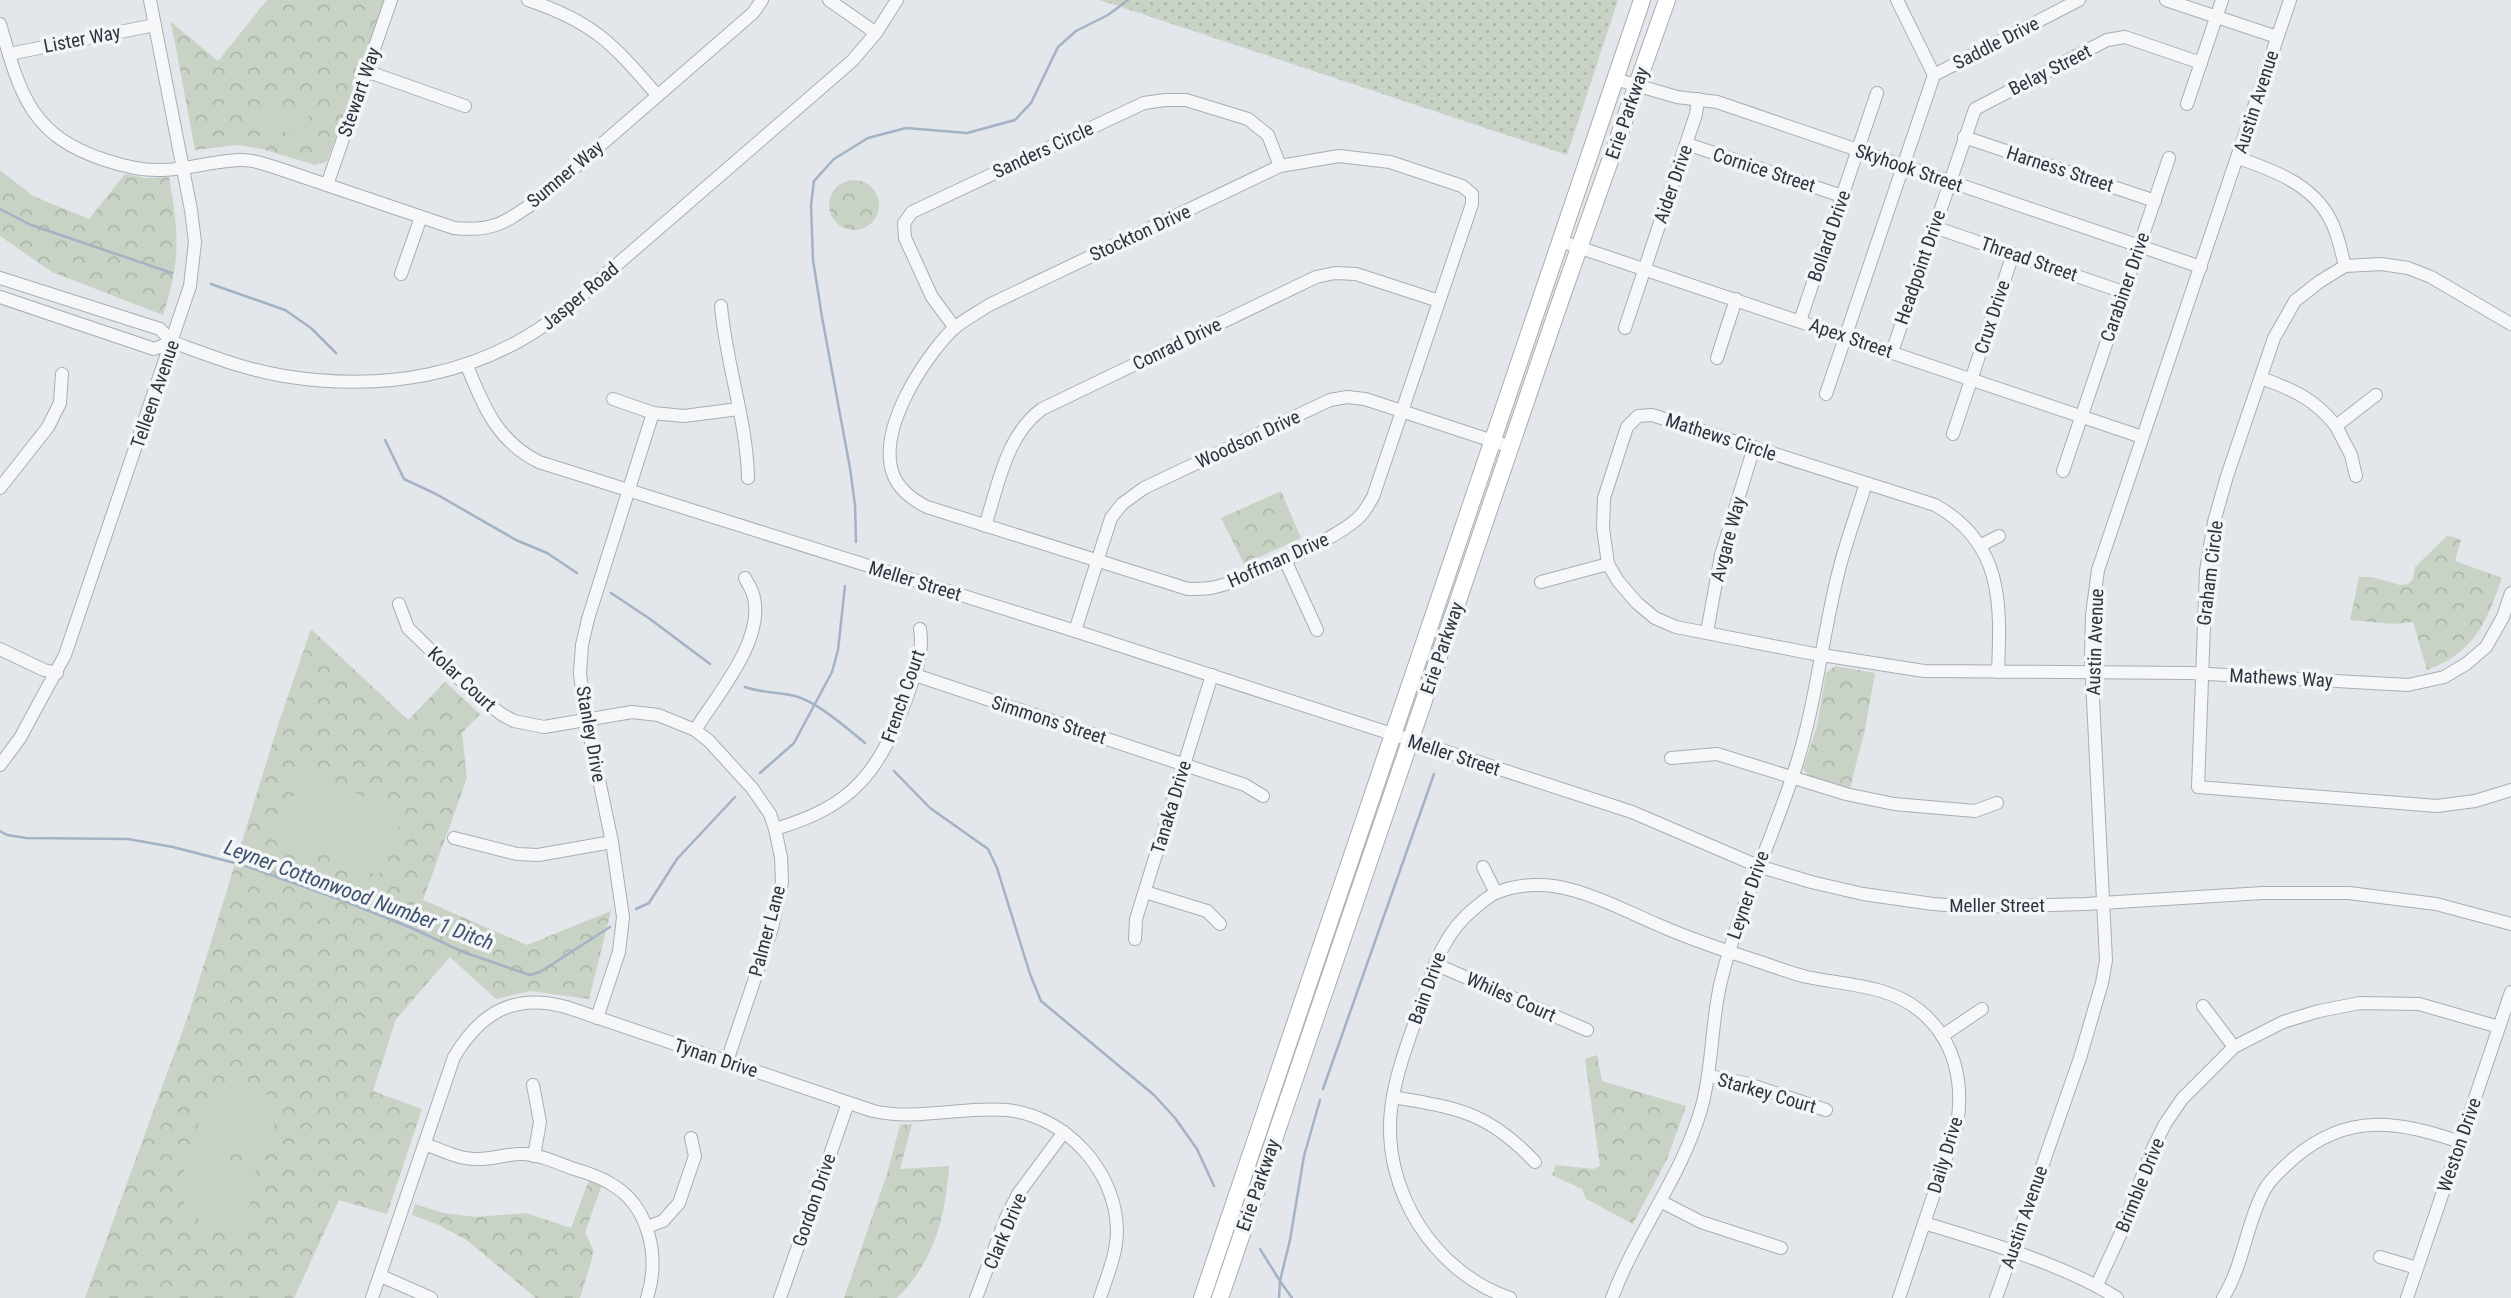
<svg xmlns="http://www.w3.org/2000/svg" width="2511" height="1298" font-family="'Roboto Condensed',sans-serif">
<defs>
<pattern id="grass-dots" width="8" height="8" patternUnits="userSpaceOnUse" patternTransform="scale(1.75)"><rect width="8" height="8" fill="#c8d3c5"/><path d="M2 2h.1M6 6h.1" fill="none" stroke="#acb6aa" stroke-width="1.8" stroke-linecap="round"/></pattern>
<pattern id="forest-crowns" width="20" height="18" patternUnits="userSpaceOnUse" patternTransform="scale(1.75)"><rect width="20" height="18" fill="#c8d3c5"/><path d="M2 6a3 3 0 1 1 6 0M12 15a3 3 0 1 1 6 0" fill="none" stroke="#acb6aa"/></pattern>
</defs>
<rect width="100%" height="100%" fill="#e3e6ea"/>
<!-- grass -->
<polygon fill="url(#grass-dots)" points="1100,0 1618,0 1567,155"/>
<!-- forest -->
<g fill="url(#forest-crowns)">
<polygon points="267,0 386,0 327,161 315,165 262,149 237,145 195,150 171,22 218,61"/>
<path d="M0,170L33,196L89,219L125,174L146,178L169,177C179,233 181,260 163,315L52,272L0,236Z"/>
<circle cx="854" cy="205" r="25"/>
<polygon points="1281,491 1301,538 1244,564 1221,518"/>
<path d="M2448,535L2461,540L2455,561L2502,578C2486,623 2475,652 2427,670L2413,622L2393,624L2350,620L2359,577H2371L2400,585L2408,584L2413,579L2415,567Z"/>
<polygon points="311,629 408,720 445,682 480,714 462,733 467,778 423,900 527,945 611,911 589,999 530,991 496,999 450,957 396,1019 373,1091 422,1109 387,1214 339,1200 294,1298 85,1298 188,1016 278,725"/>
<polygon points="1835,666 1875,673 1865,729 1850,788 1809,776 1803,769 1817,726 1826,673"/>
<polygon points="1597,1055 1602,1081 1686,1106 1667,1159 1633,1224 1586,1199 1582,1189 1552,1175 1556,1165 1593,1169 1600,1166 1585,1059"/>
<path d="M912,1124L900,1169L949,1166C945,1218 935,1260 897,1298H844L887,1174L900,1125Z"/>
<polygon points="589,1180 602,1185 585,1232 594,1252 580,1298 536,1298 468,1241 439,1225 412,1215 415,1204 443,1213 476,1217 526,1213 571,1228"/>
</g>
<!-- pitch -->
<g fill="#c8d3c5">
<polygon points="271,101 310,114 302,138 263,125"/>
<polygon points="302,773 405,812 379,876 278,837"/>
<path d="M235,1087L263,1090L279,1109L265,1156L258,1160L194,1139C203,1109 204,1100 235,1087Z"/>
<path d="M191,1150L255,1170L258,1177L244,1224L219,1230C212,1226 201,1222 195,1217C173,1197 183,1173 191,1150Z"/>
</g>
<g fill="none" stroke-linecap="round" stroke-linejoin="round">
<!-- stream -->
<g stroke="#a3b3c5" stroke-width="2.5">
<polyline points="0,209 31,225 172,273"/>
<polyline points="211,284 285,310 311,328 336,353"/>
<polyline points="385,440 404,479 436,494 516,540 547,553 577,573"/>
<polyline points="856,542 855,505 850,468 822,317 813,260 811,205 814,181 834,159 868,138 906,128 967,133 1015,120 1031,103 1058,47 1076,31 1108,15 1128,0"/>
<polyline points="611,593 650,619 710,664"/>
<path d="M745,687C762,693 778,692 795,696C816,701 848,729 865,743"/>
<polyline points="894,771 930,808 988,849 997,868 1030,974 1041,1001 1154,1095 1175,1118 1197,1149 1214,1186"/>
<polyline points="760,773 794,743 832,672 838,650 845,586"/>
<polyline points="0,831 7,835 26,838 128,839 173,847 246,866 344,901 414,929 463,952 530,975 540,972 610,927"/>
<polyline points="636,909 649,903 677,859 735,797"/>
<polyline points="1323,1089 1434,774"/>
<polyline points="1260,1249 1280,1281 1279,1298"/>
<polyline points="1292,1298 1280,1281 1290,1240 1304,1156 1320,1100"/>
</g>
<!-- street casing -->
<g stroke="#a9adb4" stroke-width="14">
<g id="street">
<path d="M528,0C594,22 613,44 657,95"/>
<polyline points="829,0 876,33"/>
<polyline points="1897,0 1934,75"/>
<polyline points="2166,0 2277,37"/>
<path d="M0,24C20,93 30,136 105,160C123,166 143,171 163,170C190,169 216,160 243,160C254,160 264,164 274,167L454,228C493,232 504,223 535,202L753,13L762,0"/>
<polyline points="9,54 155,25"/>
<polyline points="366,71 465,106"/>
<polyline points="1615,79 1677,97 1717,102 2201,267"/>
<polyline points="2187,104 2222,0"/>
<polyline points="1964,137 2155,201"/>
<polyline points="1687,144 1842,196"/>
<path d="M1339,156L1390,162L1462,186L1472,194V204L1373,497C1369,503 1366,510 1361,515C1342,537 1239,584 1210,588C1203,589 1195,589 1188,589L927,507C913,500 899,490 893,474C877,430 923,359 953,329C963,320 977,313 989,305L1280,166Z"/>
<path d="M2238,158C2273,170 2312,184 2330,219C2338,233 2341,251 2345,266"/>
<polyline points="327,185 391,0"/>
<polyline points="1934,227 2123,292"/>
<polyline points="1560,241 2142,437"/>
<polyline points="401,274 421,217"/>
<path d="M0,278L160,329L172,342C208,355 246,370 284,376C384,392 481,376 561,313L852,61L876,33L897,0"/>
<polyline points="0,297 154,349 172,342"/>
<path d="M721,306C726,364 747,421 748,478"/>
<polyline points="1800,321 1877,93"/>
<polyline points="2511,324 2431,277 2408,268 2381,264 2345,266 2319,282 2295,301 2274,338 2227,476 2214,522 2206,571 2198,787 2437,806 2475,801 2511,790"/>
<polyline points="955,328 932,297 905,238 904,223 912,212 1144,103 1165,100 1186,100 1248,119 1268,135 1280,166"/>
<polyline points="1625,328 1696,114 1698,99"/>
<polyline points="1892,352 1975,109 2107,40 2125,37 2201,63"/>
<polyline points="1717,358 1736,299"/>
<path d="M467,366C484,407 497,441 539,462L1075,631L1632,812L1758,866L1811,882L1863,894L1933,904L1975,907L2085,904L2263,893H2349L2436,904L2511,924"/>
<path d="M2261,378C2292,389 2315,399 2336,426L2376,395"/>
<polyline points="1826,394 1934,75 2079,0"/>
<polyline points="613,399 653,413 684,416 738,409"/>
<polyline points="2336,426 2351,455 2356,476"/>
<polyline points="1953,434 2013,254"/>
<polyline points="2063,471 2169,158"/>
<polyline points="0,488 48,427 60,403 62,374"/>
<path d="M985,526C998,486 1006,435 1042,409L1316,277L1335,273L1356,274L1439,301"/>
<polyline points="1981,545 1999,536"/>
<polyline points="1285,560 1317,630"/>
<polyline points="1541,582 1608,564"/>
<polyline points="399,604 408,628 472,691 501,714 514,721 544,727 632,712 658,715 695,730 709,741 752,788 770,814 775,829 781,857 782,882 772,928 727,1061"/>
<polyline points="1075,631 1111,518 1122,504 1144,488 1330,400 1347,397 1365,399 1511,447"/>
<polyline points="1707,632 1721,555 1754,447"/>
<polyline points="0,649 44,670 57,673"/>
<path d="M1998,672C2001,603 2003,543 1935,505L1652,415L1638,416L1627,427L1604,498L1603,528L1608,564L1618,581L1637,603L1655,618L1676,627L1809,653L1924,671L2190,673L2408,685L2444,677L2466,664L2486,647L2503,617L2511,593"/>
<polyline points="915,675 1245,785 1263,796"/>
<path d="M695,730C717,695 764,641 754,598C753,591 748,584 745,578"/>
<polyline points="1671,758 1717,754 1846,794 1894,804 1975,811 1997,803"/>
<polyline points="0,765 20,738 65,655 190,286 195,242 191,210 150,0"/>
<path d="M775,829C854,806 879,772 907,697C915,673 924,654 920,629"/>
<polyline points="454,838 517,854 538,855 612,842"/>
<polyline points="1483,867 1496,893"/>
<polyline points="1145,892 1207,911 1220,924"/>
<polyline points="1135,939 1136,919 1212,675"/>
<polyline points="1435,964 1587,1030"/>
<polyline points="2203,1006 2234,1047"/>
<polyline points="597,1018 619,952 623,917 612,842 584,708 580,673 582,645 588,619 653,413"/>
<polyline points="1942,1036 1982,1009"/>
<polyline points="1709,1076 1745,1083 1826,1110"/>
<polyline points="533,1085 540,1122 534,1156"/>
<path d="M1393,1097C1458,1108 1488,1112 1535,1162"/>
<path d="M425,1144C441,1150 459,1159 476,1159C492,1160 508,1153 524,1154C540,1155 556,1162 571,1168C584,1172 599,1176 611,1184C650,1206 660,1258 647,1298"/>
<polyline points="1662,1202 1701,1222 1781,1248"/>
<path d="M1924,1223C1983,1241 2066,1265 2117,1298"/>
<polyline points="647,1227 663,1221 679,1203 695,1156 691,1138"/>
<polyline points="2380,1257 2417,1268"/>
<polyline points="381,1276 431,1298"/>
<polyline points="2097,1285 2120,1235 2153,1148 2165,1124 2182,1099 2234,1047 2283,1022 2319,1011 2360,1003 2419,1004 2499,1027"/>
<path d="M372,1298L454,1057C481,1012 514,993 566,1007L873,1111C918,1121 963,1106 1007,1110C1066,1116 1116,1171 1117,1230C1117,1254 1107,1276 1100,1298"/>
<polyline points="780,1298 848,1103"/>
<polyline points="976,1298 1006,1218 1018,1194 1064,1132"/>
<path d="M1510,1298C1433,1272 1382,1189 1391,1110C1395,1073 1410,1037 1422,1002C1434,965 1444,932 1476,907C1483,901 1490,895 1498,892C1521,883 1549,883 1572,890C1603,898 1632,914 1661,926C1692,940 1724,950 1757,961C1773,966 1790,973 1807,977C1845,985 1888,985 1919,1010C1955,1039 1964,1082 1957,1125L1899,1298"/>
<path d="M1612,1298C1637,1231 1682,1177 1702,1106C1713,1065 1711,1022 1721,981C1739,907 1773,838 1796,766C1816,703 1822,638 1838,574C1845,544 1857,513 1866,483"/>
<polyline points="1996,1298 2080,1058 2102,983 2106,960 2091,659 2092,615 2098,570 2290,0"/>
<path d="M2223,1298C2244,1264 2246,1223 2265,1189C2272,1177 2284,1167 2294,1158C2348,1112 2398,1121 2460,1142"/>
<polyline points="2407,1298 2511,992"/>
</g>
</g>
<!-- secondary casing -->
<g stroke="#a9adb4" stroke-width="18">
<g id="secondary">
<polyline points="1202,1298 1642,0"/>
<polyline points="1220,1298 1562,296 1667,0"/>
</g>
</g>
<!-- street -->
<use href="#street" stroke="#f6f7f8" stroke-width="12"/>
<!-- secondary -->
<use href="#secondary" stroke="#fff" stroke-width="16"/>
</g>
<g text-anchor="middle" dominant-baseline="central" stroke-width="7" stroke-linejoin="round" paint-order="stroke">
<!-- street labels -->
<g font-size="19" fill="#2d3340" stroke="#f3f5f7">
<text transform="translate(82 39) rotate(-11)">Lister Way</text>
<text transform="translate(1996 43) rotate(-27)">Saddle Drive</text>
<text transform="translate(2050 70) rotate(-27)">Belay Street</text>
<text transform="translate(359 92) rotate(-71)">Stewart Way</text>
<text transform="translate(2256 102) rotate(-72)">Austin Avenue</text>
<text transform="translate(1627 113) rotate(-71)">Erie Parkway</text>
<text transform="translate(1043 150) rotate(-25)">Sanders Circle</text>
<text transform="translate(1909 168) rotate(19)">Skyhook Street</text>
<text transform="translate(2060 169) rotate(18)">Harness Street</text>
<text transform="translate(1764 170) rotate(18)">Cornice Street</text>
<text transform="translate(565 174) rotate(-40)">Sumner Way</text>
<text transform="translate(1673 184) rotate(-71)">Aider Drive</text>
<text transform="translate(1140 233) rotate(-25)">Stockton Drive</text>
<text transform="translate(1829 236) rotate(-71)">Bollard Drive</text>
<text transform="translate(2029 259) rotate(19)">Thread Street</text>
<text transform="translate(1920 267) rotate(-71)">Headpoint Drive</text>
<text transform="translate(2125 287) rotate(-71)">Carabiner Drive</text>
<text transform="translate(580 296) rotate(-40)">Jasper Road</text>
<text transform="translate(1992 317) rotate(-72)">Crux Drive</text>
<text transform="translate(1851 338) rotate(19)">Apex Street</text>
<text transform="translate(1177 344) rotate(-26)">Conrad Drive</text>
<text transform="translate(155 394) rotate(-71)">Telleen Avenue</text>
<text transform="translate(1721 437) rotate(18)">Mathews Circle</text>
<text transform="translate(1248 439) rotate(-25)">Woodson Drive</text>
<text transform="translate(1728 539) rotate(-75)">Avgare Way</text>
<text transform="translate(1278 560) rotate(-24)">Hoffman Drive</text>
<text transform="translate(2210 573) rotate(-83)">Graham Circle</text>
<text transform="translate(915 581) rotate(17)">Meller Street</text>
<text transform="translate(2095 642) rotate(-88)">Austin Avenue</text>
<text transform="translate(1442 648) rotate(-71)">Erie Parkway</text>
<text transform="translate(2281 678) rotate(3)">Mathews Way</text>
<text transform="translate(462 679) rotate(43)">Kolar Court</text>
<text transform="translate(903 696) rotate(-71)">French Court</text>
<text transform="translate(1049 720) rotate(18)">Simmons Street</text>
<text transform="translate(591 734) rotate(80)">Stanley Drive</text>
<text transform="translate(1454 755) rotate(18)">Meller Street</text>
<text transform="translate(1171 807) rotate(-73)">Tanaka Drive</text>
<text transform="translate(1748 895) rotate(-71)">Leyner Drive</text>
<text x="1997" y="905">Meller Street</text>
<text transform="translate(767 931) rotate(-75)">Palmer Lane</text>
<text transform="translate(1427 988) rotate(-70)">Bain Drive</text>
<text transform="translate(1511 997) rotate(24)">Whiles Court</text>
<text transform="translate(716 1058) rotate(18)">Tynan Drive</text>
<text transform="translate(1767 1093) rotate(16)">Starkey Court</text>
<text transform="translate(2459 1145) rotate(-71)">Weston Drive</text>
<text transform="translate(1945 1155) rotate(-73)">Daily Drive</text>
<text transform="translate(1258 1185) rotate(-71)">Erie Parkway</text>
<text transform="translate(2140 1185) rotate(-68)">Brimble Drive</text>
<text transform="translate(814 1200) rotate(-71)">Gordon Drive</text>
<text transform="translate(2024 1217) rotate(-71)">Austin Avenue</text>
<text transform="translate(1005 1231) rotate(-67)">Clark Drive</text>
</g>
<!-- water labels -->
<g font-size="21" font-style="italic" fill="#3c526f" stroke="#f3f5f7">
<text transform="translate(359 895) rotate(20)">Leyner Cottonwood Number 1 Ditch</text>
</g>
</g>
</svg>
